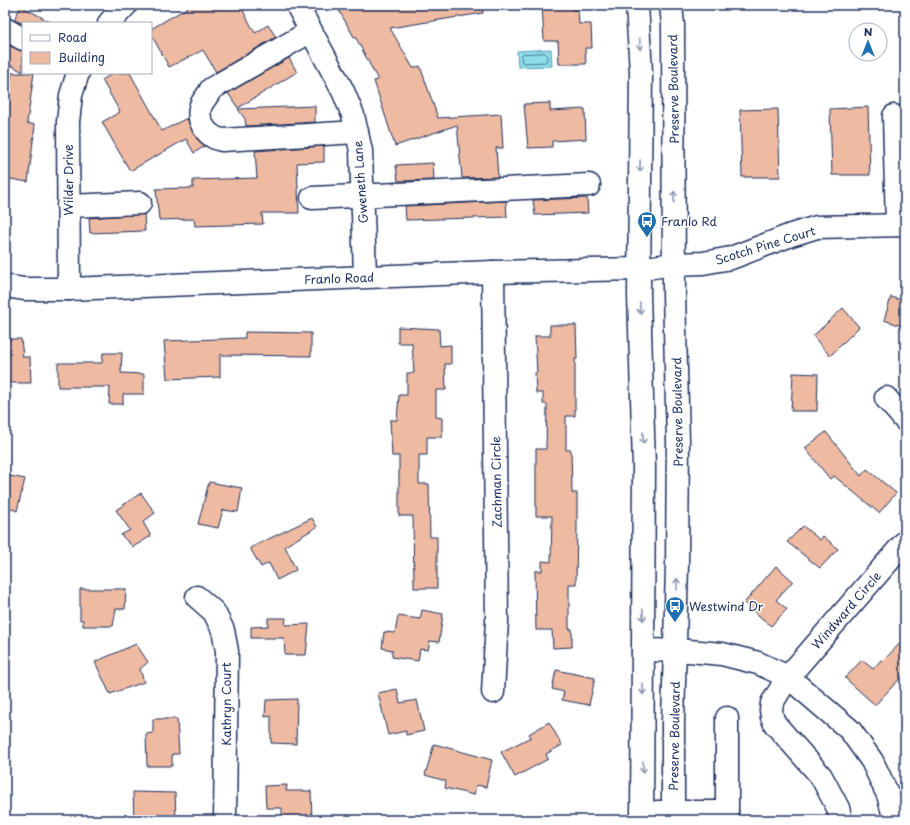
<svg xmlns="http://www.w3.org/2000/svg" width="910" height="825" font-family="'Playpen Sans',sans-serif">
<rect width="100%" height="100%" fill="#fff"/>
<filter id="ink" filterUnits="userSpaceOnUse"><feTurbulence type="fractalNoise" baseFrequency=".025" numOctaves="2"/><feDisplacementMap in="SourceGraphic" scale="8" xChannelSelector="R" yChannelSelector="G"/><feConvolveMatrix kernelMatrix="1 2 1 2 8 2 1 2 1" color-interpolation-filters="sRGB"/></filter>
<g filter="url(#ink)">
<!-- water -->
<polygon fill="#8ddee8" stroke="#5f98b1" points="551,49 552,66 518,67 517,51"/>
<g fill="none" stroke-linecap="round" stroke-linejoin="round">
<!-- shore -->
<polygon stroke="#497595" stroke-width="1" points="545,53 547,55 547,60 546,62 524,63 522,62 521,56 523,54"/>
</g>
<!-- building -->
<g fill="#efbaa2" stroke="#1b2f5e">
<polygon points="192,5 240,5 255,33 268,25 276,37 216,72 203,50 169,67 151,34 151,29"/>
<polygon points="336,5 482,5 483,13 390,28 413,68 420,66 438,118 501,114 503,148 496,148 498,177 462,178 457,125 395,146 374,81 378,80 355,36 354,37"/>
<polygon points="542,5 573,5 573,10 578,10 579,24 591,24 592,48 585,48 586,64 559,64 558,41 544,41"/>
<polygon points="21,6 52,23 23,23 23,25 22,23 14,20"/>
<polygon points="10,46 23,51 23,72 5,62 5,55"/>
<polygon points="289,58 297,72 238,108 228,93"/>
<polygon points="12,73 34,73 27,123 35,125 28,182 5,178 5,92 9,93"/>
<polygon points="113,73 130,73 162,131 187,118 193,133 198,140 205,146 194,153 186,139 130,171 102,122 120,112 102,80"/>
<polygon points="550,103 550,111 585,109 586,139 552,141 552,147 528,148 524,104"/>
<polygon points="315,106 315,122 246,126 245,119 238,109"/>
<polygon points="868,107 870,175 832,175 830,109"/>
<polygon points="778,109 780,177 742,177 740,110"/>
<polygon points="324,146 324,162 297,163 299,213 262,213 263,224 195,226 194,219 159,220 156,189 193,188 193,180 257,178 255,151"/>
<polygon points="433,163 434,180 398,181 396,165"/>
<polygon points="587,198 588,213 535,215 533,200"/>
<polygon points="506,201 507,217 406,220 405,206"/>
<polygon points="144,214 145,231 90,233 89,218"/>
<polygon points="891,297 905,301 905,327 884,320"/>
<polygon points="843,308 859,327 830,356 813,336"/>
<polygon points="550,325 576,325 577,359 575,359 575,416 566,416 566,450 571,450 572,493 577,493 577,525 576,584 569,584 569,629 572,629 572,647 553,648 552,630 536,630 535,571 542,571 542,561 551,562 552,516 536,516 536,449 546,449 547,404 543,404 543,393 536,393 535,373 537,373 535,336 550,336"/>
<polygon points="398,327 439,329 440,346 451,345 451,364 445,364 446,390 436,390 436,417 442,418 442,437 427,437 427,455 419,455 419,484 429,484 430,537 437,537 437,588 414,588 413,516 399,516 399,456 392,456 390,420 397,420 399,395 407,395 407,373 414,373 412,343 398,343"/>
<polygon points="245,332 311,333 311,356 220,355 220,377 167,379 164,341 245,338"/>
<polygon points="5,339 21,339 23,357 30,357 31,383 5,383"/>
<polygon points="103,353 122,353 121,373 144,374 144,394 123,394 123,404 109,404 110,387 58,387 58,363 102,363"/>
<polygon points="793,373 818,374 817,411 791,411"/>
<polygon points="826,432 861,476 867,469 896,493 879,513 834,476 830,479 805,448"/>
<polygon points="5,475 25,479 17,511 5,506"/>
<polygon points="209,482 242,488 238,512 223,510 218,528 198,524"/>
<polygon points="141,493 155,513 143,522 151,536 133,547 121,535 130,530 116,510"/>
<polygon points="312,518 317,527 285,546 296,570 277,580 269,563 261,567 250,548"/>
<polygon points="803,526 820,540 823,536 838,549 820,568 787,542"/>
<polygon points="776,566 793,581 776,600 787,609 771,626 744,603"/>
<polygon points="80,589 126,589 125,609 116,609 113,626 83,626 83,620 80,620"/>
<polygon points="422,610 443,614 439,642 430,641 428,650 420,649 418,661 392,657 392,650 382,648 384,632 395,633 398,616 420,619"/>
<polygon points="268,618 286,618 285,625 309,624 306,655 285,655 284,638 251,638 251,627 268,626"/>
<polygon points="905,638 905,673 875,705 845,678 862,660 873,669 881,660 883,661"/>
<polygon points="136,644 148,662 140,669 144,682 110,694 95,662"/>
<polygon points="556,670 595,678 589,705 562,700 564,692 552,689"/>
<polygon points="397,689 400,703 417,700 424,731 406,735 406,731 388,735 378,693"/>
<polygon points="297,699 296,744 271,743 271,716 265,717 266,700"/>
<polygon points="153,719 177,719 179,754 172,754 172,766 147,766 146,734 153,733"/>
<polygon points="549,722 562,745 546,754 548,759 515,777 501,752 531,737 529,734"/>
<polygon points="434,744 492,760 486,787 476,785 474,795 445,788 446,781 425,775"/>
<polygon points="287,785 286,791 311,791 312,820 282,820 282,808 266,808 265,786"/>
<polygon points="133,792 175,793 176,818 168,818 168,820 134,820"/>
</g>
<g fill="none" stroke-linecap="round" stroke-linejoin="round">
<!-- minor casing -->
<g stroke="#1b2f5e" stroke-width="25">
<g id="minor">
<polyline points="297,5 343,91 353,115 361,151 365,276"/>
<polyline points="637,5 641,72 639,294 644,467 642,820"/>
<polyline points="671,5 673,25 674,294 678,441 677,565 673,723 673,820"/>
<polyline points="109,23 126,5"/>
<polyline points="5,29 23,39"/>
<path d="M311,31L211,89C209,94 205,98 202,103C194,118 206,137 222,140L357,132"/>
<polyline points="894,116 897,225"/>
<polyline points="312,198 589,185"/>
<polyline points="68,206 140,203"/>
<polyline points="493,272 497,621 493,692"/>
<polyline points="5,286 24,289 69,289 493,272 639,269 674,264 703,263 731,258 791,235 817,227 905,225"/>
<polyline points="69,289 68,122 71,95 78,73"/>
<polyline points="886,398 905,420"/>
<polyline points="197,597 214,612 223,630 227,651 225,820"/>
<polyline points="643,650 689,651 722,654 758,663 788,677 850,730 872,761 888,795 895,820"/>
<polyline points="657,812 727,812"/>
<polyline points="727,820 727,718"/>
<polyline points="841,820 838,808 821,776 775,724 772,717 771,710 772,703 788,677 905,542"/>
</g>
</g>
<!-- minor -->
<use href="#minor" stroke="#fff" stroke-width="22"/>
</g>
<!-- one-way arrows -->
<defs><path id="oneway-shaft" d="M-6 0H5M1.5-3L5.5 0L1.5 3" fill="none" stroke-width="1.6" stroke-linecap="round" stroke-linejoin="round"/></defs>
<g stroke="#8d97ae">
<use href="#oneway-shaft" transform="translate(640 44) rotate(87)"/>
<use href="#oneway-shaft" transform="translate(640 166) rotate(91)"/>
<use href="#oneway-shaft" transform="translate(674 197) rotate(-90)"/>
<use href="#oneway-shaft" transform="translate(640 308) rotate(88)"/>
<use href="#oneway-shaft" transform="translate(643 438) rotate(89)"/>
<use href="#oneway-shaft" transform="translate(677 584) rotate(-89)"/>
<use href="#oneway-shaft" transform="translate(643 615) rotate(90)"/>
<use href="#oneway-shaft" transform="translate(643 689) rotate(90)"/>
<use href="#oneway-shaft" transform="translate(643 767) rotate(91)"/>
</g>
</g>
<!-- icons -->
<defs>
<g id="bus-pin" transform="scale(1)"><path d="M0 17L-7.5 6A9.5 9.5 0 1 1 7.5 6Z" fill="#1f6fb2" stroke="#fff"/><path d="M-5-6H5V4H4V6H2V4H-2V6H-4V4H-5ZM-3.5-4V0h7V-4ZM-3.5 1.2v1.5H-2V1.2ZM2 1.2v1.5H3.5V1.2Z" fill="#fff"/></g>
</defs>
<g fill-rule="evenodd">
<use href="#bus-pin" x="647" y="221"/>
<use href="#bus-pin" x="675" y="606"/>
</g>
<g text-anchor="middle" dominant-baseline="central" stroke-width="3" stroke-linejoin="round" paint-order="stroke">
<!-- street labels -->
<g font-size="12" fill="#1b2f5e" stroke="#fff">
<text transform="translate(673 89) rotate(-91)">Preserve Boulevard</text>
<text transform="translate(68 180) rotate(-90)">Wilder Drive</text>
<text transform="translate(360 182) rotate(-94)">Gweneth Lane</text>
<text transform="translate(765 245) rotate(-17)">Scotch Pine Court</text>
<text transform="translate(339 278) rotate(-2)">Franlo Road</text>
<text transform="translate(677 412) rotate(-91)">Preserve Boulevard</text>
<text transform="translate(496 482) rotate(-91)">Zachman Circle</text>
<text transform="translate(846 610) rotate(-49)">Windward Circle</text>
<text transform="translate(226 704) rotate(-90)">Kathryn Court</text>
<text transform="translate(674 736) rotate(-89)">Preserve Boulevard</text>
</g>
<!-- poi labels -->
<g font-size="12" fill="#1b2f5e" stroke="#fff" text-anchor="start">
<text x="661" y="221">Franlo Rd</text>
<text x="689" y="606">Westwind Dr</text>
</g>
</g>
<!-- margin -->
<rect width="910" height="825" fill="none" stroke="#fff" stroke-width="20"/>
<rect x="10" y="10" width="890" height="805" fill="none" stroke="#1b2f5e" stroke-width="1.5" filter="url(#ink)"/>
<!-- legend -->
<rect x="22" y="22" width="130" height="52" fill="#ffffff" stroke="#a4acbf"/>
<rect x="30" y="35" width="20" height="6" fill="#ffffff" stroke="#a4acbf"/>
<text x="58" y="42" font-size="12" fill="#1b2f5e">Road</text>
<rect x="30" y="52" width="20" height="12" fill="#efbaa2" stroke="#a4acbf"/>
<text x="58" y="62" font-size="12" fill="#1b2f5e">Building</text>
<!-- north arrow -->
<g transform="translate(868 42)"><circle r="19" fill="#ffffff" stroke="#a4acbf"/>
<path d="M0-3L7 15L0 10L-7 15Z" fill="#1f6fb2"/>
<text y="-6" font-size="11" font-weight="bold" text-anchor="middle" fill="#1b2f5e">N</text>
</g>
</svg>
